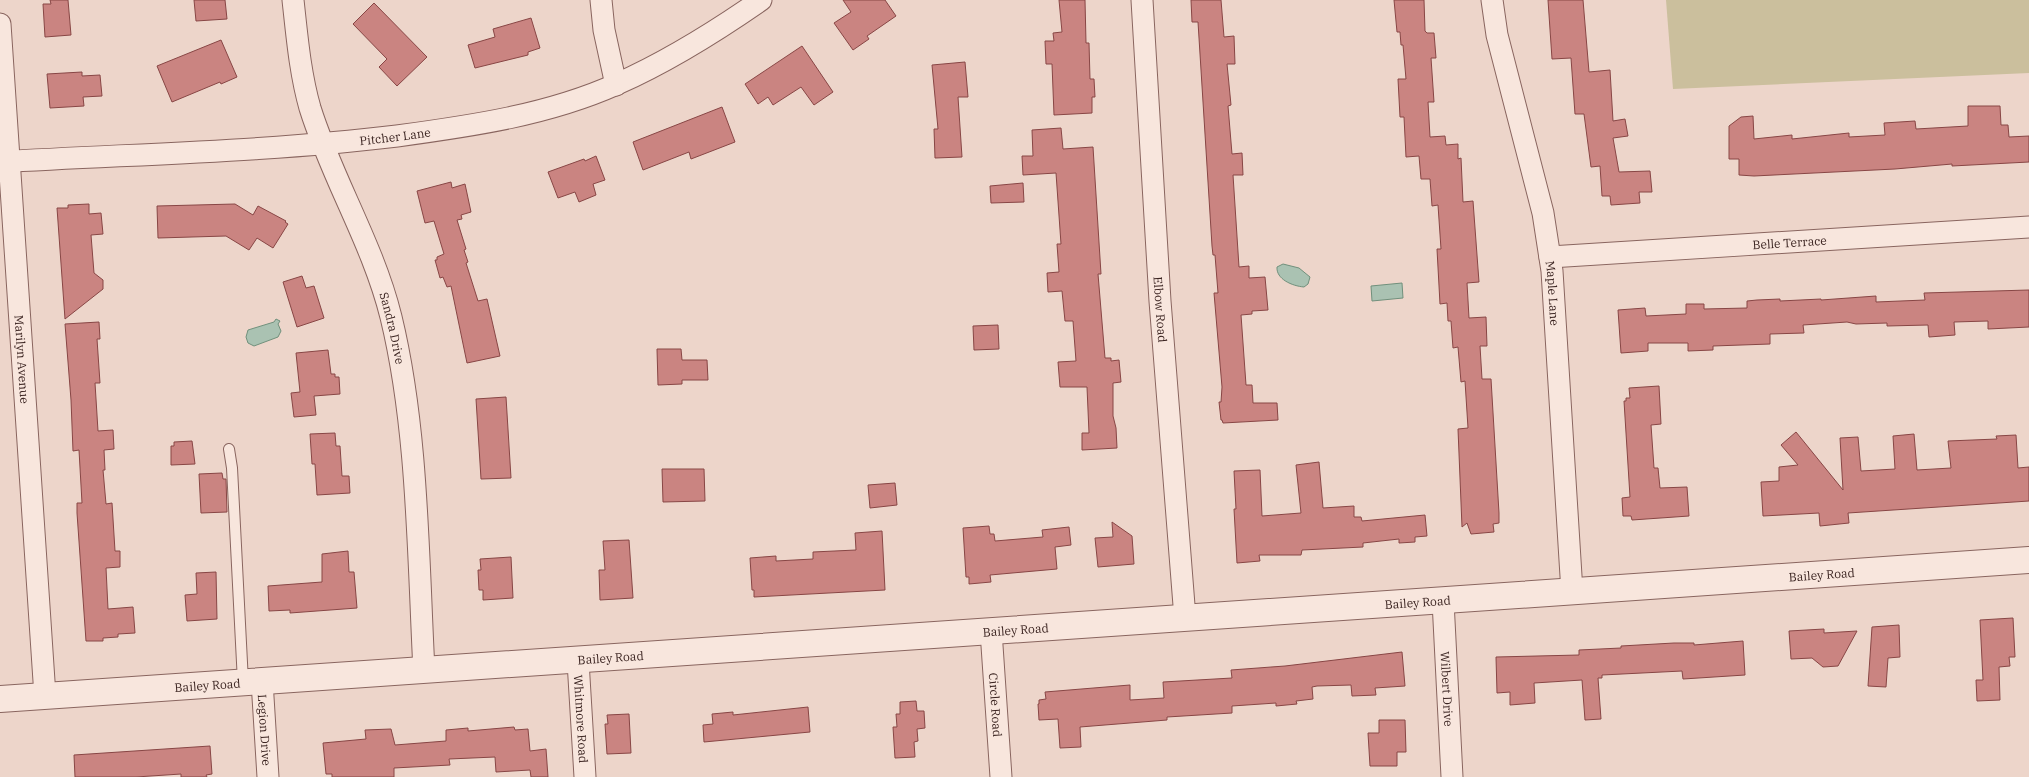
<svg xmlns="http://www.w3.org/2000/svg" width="2029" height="777" font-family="'IBM Plex Serif',serif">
<rect width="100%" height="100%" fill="#edd5ca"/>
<!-- green -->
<polygon fill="#cbbf9d" points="1666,0 2029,0 2029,73 1673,89"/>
<!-- water -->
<g fill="#aac2b2" stroke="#71907c">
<path d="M1283,264L1299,268L1310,277L1308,284L1304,287C1292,286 1276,279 1277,267Z"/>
<polygon points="1402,283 1403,298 1372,301 1371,286"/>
<polygon points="276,319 280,321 278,324 281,331 278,337 254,346 248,343 246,337 248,330 274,322"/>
</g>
<!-- building -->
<g fill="#ca8481" stroke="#884645">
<polygon points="50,0 68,0 71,35 45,37 43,4 51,4"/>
<polygon points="194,0 225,0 227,19 196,21"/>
<polygon points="843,0 885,0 896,16 867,36 869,39 853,50 834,23 851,12"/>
<polygon points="1059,0 1085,0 1086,43 1089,43 1090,79 1094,79 1095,97 1092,97 1092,113 1054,115 1052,64 1046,64 1045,41 1054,41 1053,33 1062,32"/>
<polygon points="1191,0 1221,0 1224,37 1234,36 1235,64 1227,64 1231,105 1228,106 1232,154 1242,153 1243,175 1233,175 1239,267 1249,266 1249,278 1265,277 1268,310 1252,311 1252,314 1241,315 1246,385 1252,385 1253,403 1277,403 1278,420 1223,423 1222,420 1221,420 1219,402 1221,402 1222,387 1214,293 1218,293 1215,255 1213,255 1212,246 1198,22 1192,22"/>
<polygon points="1394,0 1424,0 1425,31 1427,33 1434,33 1436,58 1431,58 1434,102 1428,102 1430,137 1445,136 1446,145 1458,144 1458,159 1461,158 1463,202 1473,201 1479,282 1467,283 1469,318 1486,317 1487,346 1480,346 1482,379 1491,379 1499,513 1499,523 1493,524 1494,532 1471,534 1467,523 1462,527 1458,429 1468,428 1465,381 1461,382 1458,347 1453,348 1451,321 1448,321 1447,303 1440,304 1437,249 1441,249 1438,205 1432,206 1430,179 1421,179 1419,156 1406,157 1404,117 1400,117 1398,79 1406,79 1403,45 1401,45 1400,32 1397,32"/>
<polygon points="1548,0 1583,0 1589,72 1610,70 1613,121 1625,119 1628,136 1613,138 1619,172 1650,171 1652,192 1639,192 1640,203 1611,205 1610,196 1602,196 1600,166 1591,167 1584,114 1575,114 1571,58 1552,59"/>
<polygon points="374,3 427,57 397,86 379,67 387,59 353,24"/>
<polygon points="531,18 540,48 528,52 528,55 475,68 468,45 495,37 493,29"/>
<polygon points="221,40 237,77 221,84 220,82 172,102 157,66"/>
<polygon points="802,46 833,92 814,105 801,87 773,105 768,97 758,104 745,84"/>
<polygon points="965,62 968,97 958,97 962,157 935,158 934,129 938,129 932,65"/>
<polygon points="82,72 82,76 100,75 102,96 83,97 84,106 50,108 47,74"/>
<polygon points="1968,106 2000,106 2001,125 2008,125 2009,137 2029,136 2029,162 1952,166 1952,164 1895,169 1754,176 1739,175 1739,159 1729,159 1729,126 1741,117 1753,116 1754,139 1792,135 1792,139 1849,133 1849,137 1885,135 1884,123 1915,121 1916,129 1968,126"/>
<polygon points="722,107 735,142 691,159 689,152 643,170 633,142"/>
<polygon points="1061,128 1063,149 1093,147 1101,274 1098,274 1105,358 1111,358 1111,361 1119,360 1121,382 1113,383 1113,416 1116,428 1117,448 1082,450 1082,433 1089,433 1087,387 1060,387 1058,362 1076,361 1073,321 1065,321 1062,291 1048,292 1047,273 1059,272 1057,244 1061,244 1056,173 1023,175 1022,156 1033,156 1032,130"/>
<polygon points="596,156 605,180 593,184 596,195 579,202 575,192 558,198 548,172 584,159 585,161"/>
<polygon points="451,182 452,188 465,184 471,212 461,215 462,219 457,220 466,249 464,250 468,262 466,263 478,301 487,299 500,356 467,363 451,286 447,287 443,277 440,278 435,260 437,260 437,257 444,254 434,221 425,223 417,191"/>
<polygon points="1023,183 1024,202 991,203 990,186"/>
<polygon points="89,204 89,214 101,213 103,234 91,235 94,273 103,280 103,289 65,319 57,208 68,208 68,205"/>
<polygon points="235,204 253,215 258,206 286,221 285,222 288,224 273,248 257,238 249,250 226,236 158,238 157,206"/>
<polygon points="302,276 306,288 314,286 324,318 297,327 283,282"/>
<polygon points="2029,290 2029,327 1988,329 1988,321 1954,322 1955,335 1929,337 1928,325 1887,326 1887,323 1856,324 1847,322 1803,325 1804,333 1770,334 1770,344 1713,346 1713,350 1688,351 1688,343 1648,343 1648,351 1621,353 1618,310 1645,308 1646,316 1686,314 1686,304 1704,304 1704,309 1747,308 1747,301 1757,300 1780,299 1780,301 1821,299 1821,300 1876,296 1876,302 1925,300 1924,293"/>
<polygon points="99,322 100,339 97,339 100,383 95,383 98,431 113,430 114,449 104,450 105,470 103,470 106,504 112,503 115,551 120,551 120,567 106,568 108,609 133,607 135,633 118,634 118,637 103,638 103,641 86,641 77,513 77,503 82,503 79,450 73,451 71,400 65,324"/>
<polygon points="998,325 999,349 974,350 973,326"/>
<polygon points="657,349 681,349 682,360 707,360 708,380 682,380 682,384 658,385"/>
<polygon points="328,350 331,374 335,374 335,377 339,377 340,394 314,396 316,415 294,417 291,393 300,392 296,353"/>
<polygon points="1659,386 1661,424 1651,425 1654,468 1658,468 1660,488 1687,487 1689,516 1632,520 1631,516 1623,516 1622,498 1630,497 1624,401 1626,401 1626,398 1630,398 1629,388"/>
<polygon points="506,397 511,478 481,479 476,399"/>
<polygon points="1796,432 1843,490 1840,438 1858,437 1861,471 1895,469 1893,436 1914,434 1917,470 1951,468 1948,441 1997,439 1996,436 2016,435 2018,468 2029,467 2029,501 1848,513 1849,523 1820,526 1819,513 1763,516 1761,482 1779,481 1779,467 1798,465 1781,445"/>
<polygon points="335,433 336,446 340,446 342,476 349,476 350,493 317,495 315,464 312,464 310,434"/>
<polygon points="192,441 195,464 171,465 171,446 174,446 174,442"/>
<polygon points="1319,462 1323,508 1354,506 1354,517 1361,517 1362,521 1425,515 1427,536 1415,537 1415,542 1399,543 1399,539 1363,543 1363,547 1302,550 1301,555 1259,555 1260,561 1237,563 1234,509 1236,509 1234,471 1260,470 1262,516 1301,513 1296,465"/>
<polygon points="662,469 704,469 705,501 663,502"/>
<polygon points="222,473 223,479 226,479 227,512 201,513 199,474"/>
<polygon points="895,483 897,505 870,508 868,485"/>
<polygon points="1112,522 1132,536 1134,564 1098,567 1095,538 1113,537"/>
<polygon points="989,526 990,534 994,534 995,541 1043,537 1042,530 1069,527 1071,545 1055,547 1057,569 990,575 991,582 969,584 969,577 966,577 963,528"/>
<polygon points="882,531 885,590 754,597 754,590 752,590 750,558 776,556 776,561 813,559 813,552 856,550 855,533"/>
<polygon points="629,540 633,598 600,600 599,570 605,570 603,541"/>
<polygon points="348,551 349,572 354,572 357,608 290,613 290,610 269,611 268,586 322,582 322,554"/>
<polygon points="511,557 513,598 483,600 483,590 479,590 478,570 481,570 480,559"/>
<polygon points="216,572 217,619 187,621 185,595 197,594 196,573"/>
<polygon points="2013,618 2015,657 2009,657 2010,666 1999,667 2000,700 1977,701 1976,680 1983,680 1980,620"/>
<polygon points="1899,625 1900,657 1888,658 1886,687 1868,686 1872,627"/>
<polygon points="1824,629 1824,633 1857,631 1838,666 1823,667 1812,658 1791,659 1789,631"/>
<polygon points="1743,641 1745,675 1683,679 1682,671 1602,675 1602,678 1598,678 1601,719 1585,720 1582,680 1534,683 1535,703 1510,705 1510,692 1497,693 1496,657 1579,655 1579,650 1621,648 1621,646 1674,643 1694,643 1694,645"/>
<polygon points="1402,652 1405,686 1375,688 1376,695 1352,696 1351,685 1317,686 1312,687 1313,699 1296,701 1297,704 1276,706 1276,703 1232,706 1232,713 1167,717 1167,720 1080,727 1081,747 1060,748 1058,719 1039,720 1038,704 1039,704 1039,700 1046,699 1045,692 1130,685 1130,700 1164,698 1163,682 1232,678 1231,670 1285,666"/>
<polygon points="916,701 917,711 924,711 925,728 917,729 918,741 914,742 915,757 895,758 893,727 897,727 896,714 900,714 900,702"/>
<polygon points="808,707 810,732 704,742 703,725 713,724 712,714 733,712 733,715"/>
<polygon points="629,714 631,753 607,754 605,724 608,724 607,715"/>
<polygon points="1379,720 1405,720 1406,752 1397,752 1397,766 1370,766 1368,733 1379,733"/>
<polygon points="514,727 515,730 528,729 530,751 546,749 548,777 531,777 530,770 496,772 495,757 449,759 450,765 394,768 394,777 332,777 332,774 326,774 323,743 366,739 365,730 391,729 395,745 446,741 446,730 468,728 468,731"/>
<polygon points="210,746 212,774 206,775 207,777 181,777 181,774 136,777 75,777 74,755"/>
</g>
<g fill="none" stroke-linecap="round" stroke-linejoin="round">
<!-- service casing -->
<g stroke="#89655f" stroke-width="12">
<polyline id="service" points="229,449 232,468 243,682"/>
</g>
<!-- minor casing -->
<g stroke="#89655f" stroke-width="23">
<g id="minor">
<path id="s1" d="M293,0C297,36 300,73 310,108C332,179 373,244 391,317C418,428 418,555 424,671"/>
<polyline points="601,0 604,30 616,85"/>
<path id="s2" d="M1142,0L1160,301L1185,618"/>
<path id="s3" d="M1492,0L1497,35L1543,213L1552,271L1572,592"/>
<path id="s4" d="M0,24L45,696"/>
<path id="s5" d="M0,162C132,154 265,152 397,136C471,126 548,115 617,84C669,61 715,32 761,0"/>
<path id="s6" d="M1550,257L2029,227"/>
<path id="s7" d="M1443,601L1452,777"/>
<path id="s8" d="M991,631L1001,777"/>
<path id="s9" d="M578,661L585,777"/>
<path id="s10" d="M262,681L268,777"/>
</g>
</g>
<!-- tertiary casing -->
<g stroke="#89655f" stroke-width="28">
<g id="tertiary">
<path id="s11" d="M0,699L2029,560"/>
</g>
</g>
<!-- service -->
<use href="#service" stroke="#f8e6dd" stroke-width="10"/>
<!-- minor -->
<use href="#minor" stroke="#f8e6dd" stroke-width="21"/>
<!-- tertiary -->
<use href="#tertiary" stroke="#f8e6dd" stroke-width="26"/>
</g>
<g text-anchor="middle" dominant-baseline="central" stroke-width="5" stroke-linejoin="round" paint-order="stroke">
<!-- street labels -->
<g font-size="12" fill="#3b2421" stroke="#f5e2d9">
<text stroke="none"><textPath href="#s5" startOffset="396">Pitcher Lane</textPath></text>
<text stroke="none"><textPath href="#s6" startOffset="240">Belle Terrace</textPath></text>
<text stroke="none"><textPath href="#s3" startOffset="300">Maple Lane</textPath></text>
<text stroke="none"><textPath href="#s2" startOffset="310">Elbow Road</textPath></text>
<text stroke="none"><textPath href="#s1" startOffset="345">Sandra Drive</textPath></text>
<text stroke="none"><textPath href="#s4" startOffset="336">Marilyn Avenue</textPath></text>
<text stroke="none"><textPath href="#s11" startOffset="1826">Bailey Road</textPath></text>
<text stroke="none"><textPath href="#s11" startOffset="1421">Bailey Road</textPath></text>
<text stroke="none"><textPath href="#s11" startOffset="1018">Bailey Road</textPath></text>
<text stroke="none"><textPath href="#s11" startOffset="612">Bailey Road</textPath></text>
<text stroke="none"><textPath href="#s11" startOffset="208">Bailey Road</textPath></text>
<text stroke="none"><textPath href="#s7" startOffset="88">Wilbert Drive</textPath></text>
<text stroke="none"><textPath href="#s8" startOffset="74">Circle Road</textPath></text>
<text stroke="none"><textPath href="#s9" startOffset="58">Whitmore Road</textPath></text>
<text stroke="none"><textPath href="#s10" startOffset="49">Legion Drive</textPath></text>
</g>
</g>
</svg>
